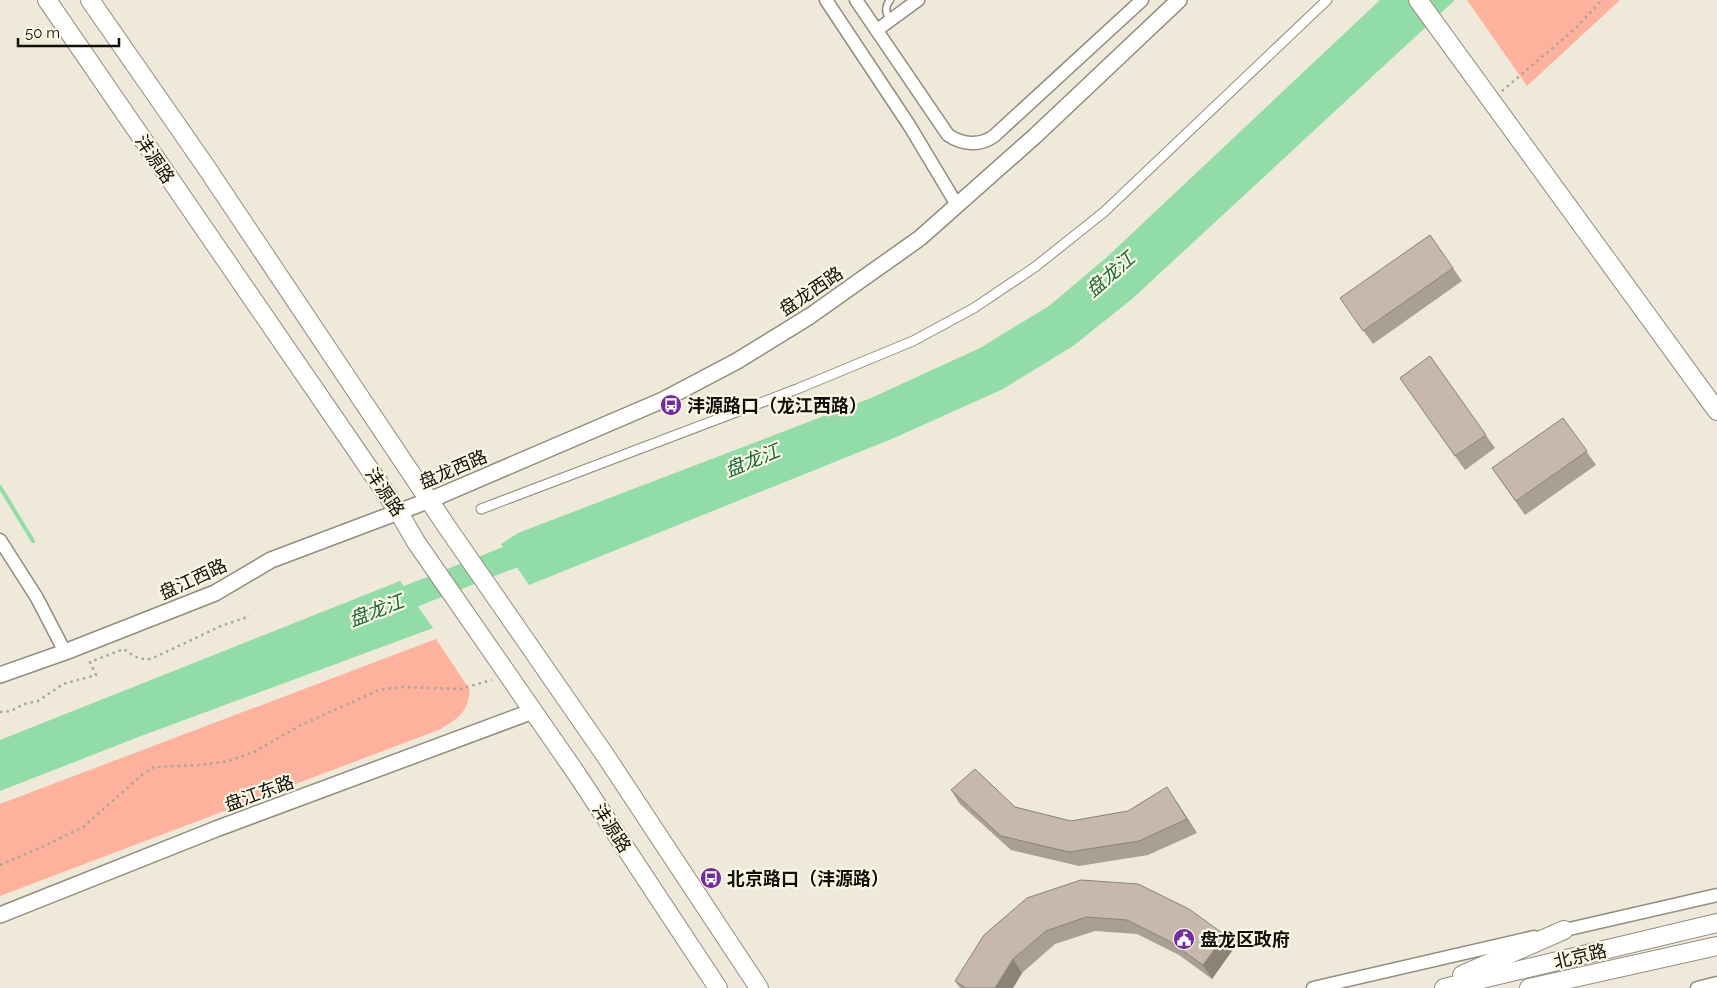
<svg xmlns="http://www.w3.org/2000/svg" width="1717" height="988" font-family="Raleway,'Noto Sans SC',sans-serif">
<rect width="100%" height="100%" fill="#eee9d8"/>
<!-- green -->
<g fill="#feb19c">
<polygon points="1467,0 1620,0 1527,86"/>
<path d="M436,639L470,690C467,714 459,717 441,729L0,896V804Z"/>
</g>
<!-- water -->
<g fill="#91dca7">
<polygon points="1380,0 1455,0 1132,299 1073,346 1003,389 894,438 529,585 501,544 518,533 871,398 980,348 1049,306 1107,257"/>
<polygon points="400,581 433,628 141,736 0,791 0,740"/>
</g>
<g fill="none" stroke-linecap="round" stroke-linejoin="round">
<!-- stream -->
<polyline stroke="#91dca7" stroke-width="4" points="0,487 33,541"/>
<!-- river -->
<polyline stroke="#91dca7" stroke-width="24" points="381,608 541,545"/>
<!-- service casing -->
<g stroke="#918d7d" stroke-width="9">
<path id="service" d="M890,21C886,13 884,7 890,0"/>
</g>
<!-- pedestrian casing -->
<g stroke="#918d7d" stroke-width="11">
<polyline id="pedestrian" points="481,509 797,389 913,341 974,308 1035,267 1104,212 1327,0"/>
</g>
<!-- minor casing -->
<g stroke="#918d7d" stroke-width="15">
<g id="minor">
<polyline points="826,0 909,125 957,205"/>
<path d="M856,0L948,135C963,145 980,146 994,136L1142,0"/>
<polyline points="877,30 918,0"/>
<polyline points="0,540 37,598 65,652"/>
<polyline points="1556,932 1717,895"/>
<polyline points="1313,988 1534,937"/>
<polyline points="1697,988 1717,983"/>
</g>
</g>
<!-- tertiary casing -->
<g stroke="#918d7d" stroke-width="18">
<g id="tertiary">
<polyline points="0,675 65,652 215,593 271,560 430,500 663,400 737,361 810,316 920,238 1035,136 1179,0"/>
<polyline points="0,915 216,829 533,711"/>
</g>
</g>
<!-- secondary casing -->
<g stroke="#918d7d" stroke-width="20">
<g id="secondary">
<polyline points="47,0 357,451 398,511 416,542 576,773 718,988"/>
<polyline points="90,0 204,164 447,527 605,755 759,988"/>
<polyline points="1418,0 1717,411"/>
<polyline points="1462,975 1564,930"/>
<polyline points="1444,988 1717,923"/>
<polyline points="1529,988 1717,946"/>
</g>
</g>
<!-- path -->
<g stroke="#aaa698" stroke-width="2.5" stroke-dasharray="2.5 4" stroke-linecap="butt">
<polyline points="1502,91 1576,28 1602,0"/>
<path d="M0,712L11,711L24,704L38,701L63,684L96,675L90,662L124,649C133,656 139,660 151,659L221,626L250,616"/>
<polyline points="0,865 44,846 83,827 142,775 154,767 200,765 229,761 256,751 301,725 379,690 400,687 460,689 492,680"/>
</g>
<!-- service -->
<use href="#service" stroke="#fff" stroke-width="6"/>
<!-- pedestrian -->
<use href="#pedestrian" stroke="#fff" stroke-width="9"/>
<!-- minor -->
<use href="#minor" stroke="#fff" stroke-width="12"/>
<!-- tertiary -->
<use href="#tertiary" stroke="#fff" stroke-width="15"/>
<!-- secondary -->
<use href="#secondary" stroke="#fff" stroke-width="18"/>
</g>
<!-- wall -->
<g fill="#aa9f94">
<polygon points="1453,268 1462,281 1373,344 1340,298"/>
<polygon points="1430,356 1495,448 1465,470 1400,378"/>
<polygon points="1563,418 1596,465 1525,515 1492,468"/>
<polygon points="951,790 1015,807 1071,821 1128,811 1176,801 1197,833 1148,855 1079,866 1011,850 960,804"/>
<polygon points="1027,898 1225,935 1234,948 1212,979 1179,955 1137,934 1095,931 1055,944 1022,973 1013,988 960,988 955,981"/>
</g>
<!-- shaded-wall -->
<g fill="#8b8278">
<polygon points="1167,787 1176,801 1197,833 1187,819"/>
<polygon points="1225,935 1234,948 1212,979 1203,965"/>
<polygon points="1013,959 1022,973 1013,988 995,988"/>
</g>
<!-- building -->
<g fill="#c6b9ac" stroke="#8b8278">
<polygon points="1430,235 1453,268 1363,331 1340,298"/>
<polygon points="1430,356 1486,435 1455,456 1400,378"/>
<polygon points="1563,418 1587,451 1516,501 1492,468"/>
<polygon points="975,769 1015,807 1071,821 1128,811 1167,787 1187,819 1139,841 1069,852 1001,836 951,790"/>
<polygon points="1081,880 1138,884 1189,909 1225,935 1203,965 1169,941 1127,920 1086,917 1046,931 1013,959 995,988 966,988 955,981 984,935 1027,898"/>
</g>
<!-- icons -->
<defs>
<g id="bus-disc" transform="scale(1.125)"><circle r="9.5" fill="#732c9f" stroke="#fbf7e5"/><path d="M-5-6H5V4H4V6H2V4H-2V6H-4V4H-5ZM-3.5-4V0h7V-4ZM-3.5 1.2v1.5H-2V1.2ZM2 1.2v1.5H3.5V1.2Z" fill="#fff"/></g>
<g id="civic-disc" transform="scale(1.125)"><circle r="9.5" fill="#732c9f" stroke="#fbf7e5"/><path d="M-.6-6.5H3V-4.5H.6V-3L4-1V1h2V6H-6V1h2V-1L-.6-3ZM-1.2 2.5V6h2.4V2.5Z" fill="#fff"/></g>
</defs>
<g fill-rule="evenodd">
<use href="#bus-disc" x="671" y="405"/>
<use href="#bus-disc" x="711" y="878"/>
<use href="#civic-disc" x="1184" y="939"/>
</g>
<g text-anchor="middle" dominant-baseline="central" stroke-width="4.5" stroke-linejoin="round" paint-order="stroke">
<!-- street labels -->
<g font-size="18" fill="#100f09" stroke="#fbf7e5">
<text transform="translate(155 159) rotate(56)">沣源路</text>
<text transform="translate(811 291) rotate(-34)">盘龙西路</text>
<text transform="translate(453 469) rotate(-23)">盘龙西路</text>
<text transform="translate(385 492) rotate(56)">沣源路</text>
<text transform="translate(193 579) rotate(-25)">盘江西路</text>
<text transform="translate(259 793) rotate(-20)">盘江东路</text>
<text transform="translate(612 828) rotate(57)">沣源路</text>
<text transform="translate(1580 956) rotate(-13)">北京路</text>
</g>
<!-- poi labels -->
<g font-size="18" font-weight="bold" fill="#100f09" stroke="#fbf7e5" text-anchor="start">
<text x="687" y="405">沣源路口（龙江西路）</text>
<text x="727" y="878">北京路口（沣源路）</text>
<text x="1200" y="939">盘龙区政府</text>
</g>
<!-- water labels -->
<g font-size="19" font-style="italic" fill="#156839" stroke="#fbf7e5">
<text transform="translate(1110 274) rotate(-41)">盘龙江</text>
<text transform="translate(752 460) rotate(-22)">盘龙江</text>
<text transform="translate(376 610) rotate(-21)">盘龙江</text>
</g>
</g>
<!-- scale -->
<path d="M18 38v8h101v-8" fill="none" stroke="#100f09" stroke-width="2.5"/>
<text x="25" y="38" font-size="15" fill="#100f09" stroke="#fbf7e5" stroke-width="4" paint-order="stroke">50 m</text>
</svg>
